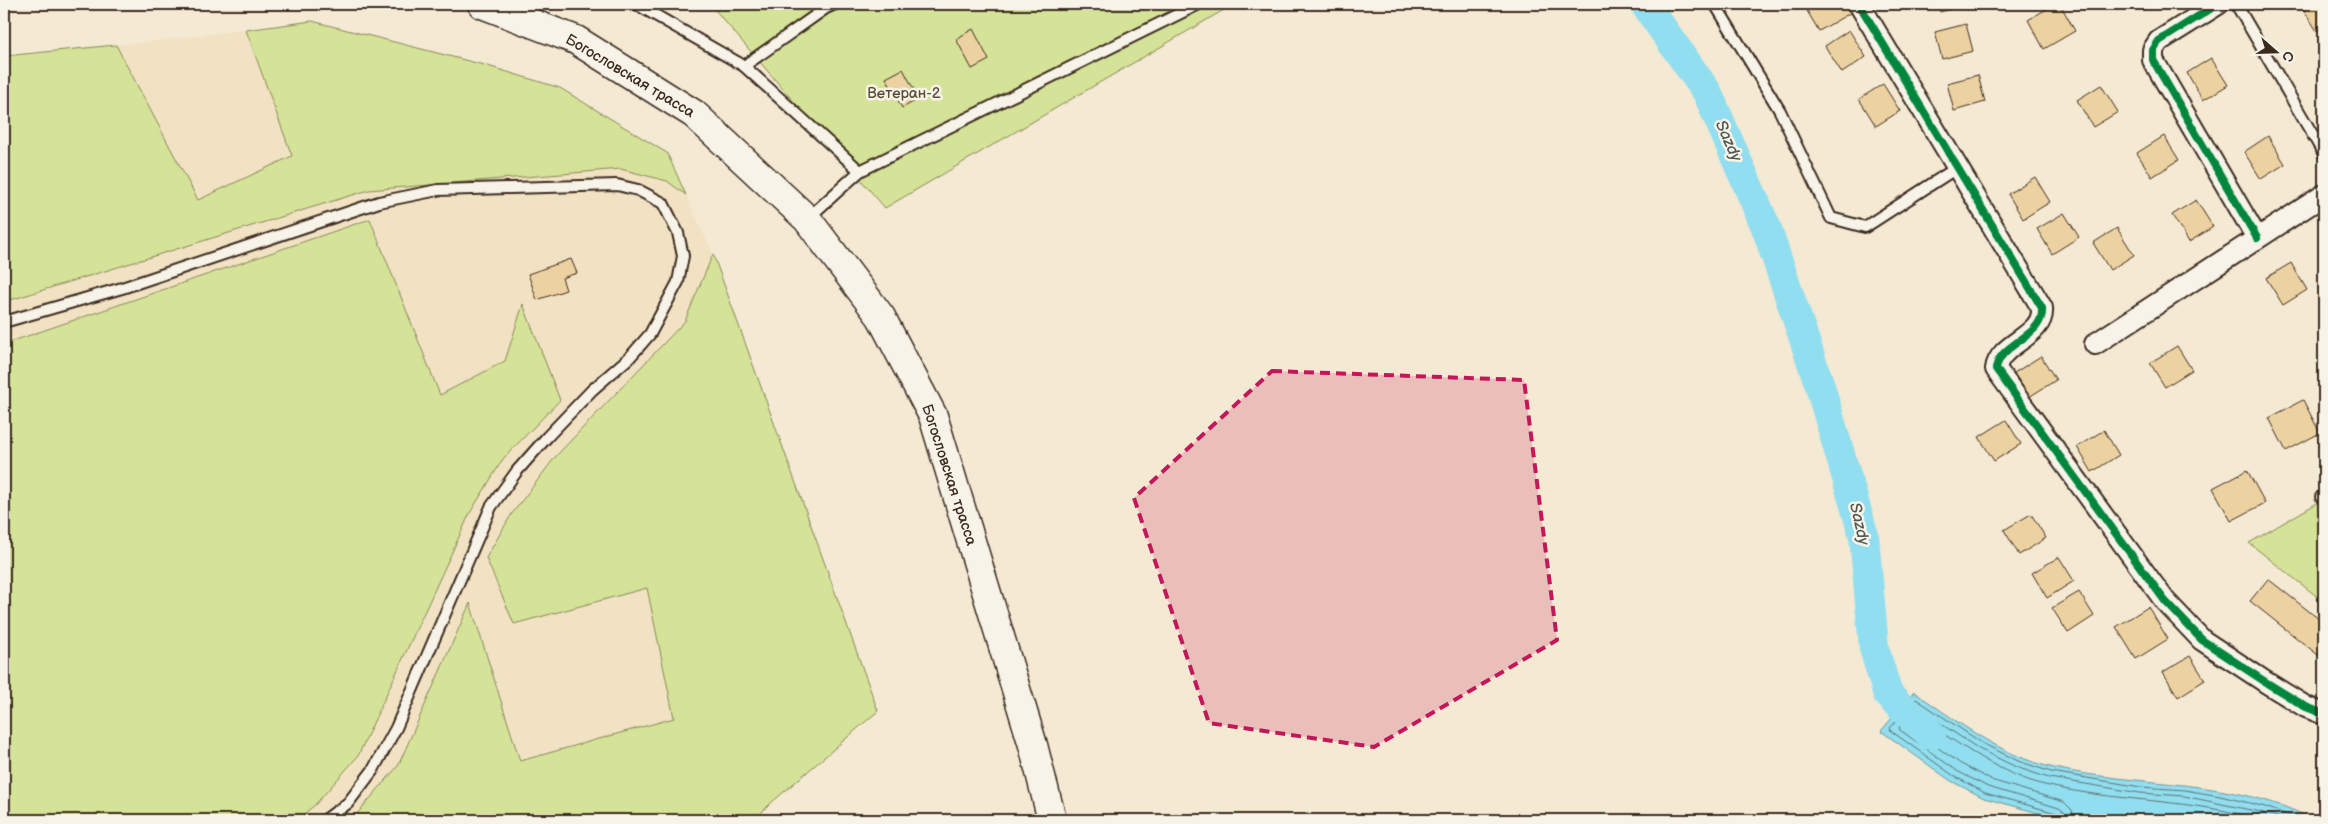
<svg xmlns="http://www.w3.org/2000/svg" width="2328" height="824" font-family="'Balsamiq Sans',sans-serif">
<rect width="100%" height="100%" fill="#f4e9d3"/>
<filter id="ink" filterUnits="userSpaceOnUse"><feTurbulence type="fractalNoise" baseFrequency=".02" numOctaves="2"/><feDisplacementMap in="SourceGraphic" scale="10" xChannelSelector="R" yChannelSelector="G"/><feConvolveMatrix kernelMatrix="1 2 1 2 8 2 1 2 1" color-interpolation-filters="sRGB"/></filter>
<g filter="url(#ink)">
<!-- built -->
<polygon fill="#f2e2c4" points="312,21 488,66 560,88 667,153 713,254 878,711 771,803 754,820 4,820 4,56 147,42"/>
<!-- green -->
<g fill="#d4e397" stroke="#88865a">
<polygon points="710,4 1234,4 885,208"/>
<polygon points="312,21 488,66 560,88 667,153 686,195 667,181 621,169 369,190 4,302 4,56 116,45 198,200 292,156 246,30"/>
<polygon points="370,219 440,395 505,361 523,304 560,400 503,459 470,513 358,756 315,805 296,820 4,820 4,344"/>
<polygon points="713,254 878,711 771,803 754,820 348,820 355,816 398,766 470,603 520,761 674,718 647,588 514,624 486,558 511,515 556,456 685,321"/>
<polygon points="2324,499 2324,602 2249,543"/>
</g>
<!-- water -->
<path fill="#90deef" stroke="#6e969b" d="M1914,692C1957,721 2001,756 2054,768C2138,787 2236,778 2314,820L2060,819L1984,798L1951,781L1881,731Z"/>
<g fill="none" stroke-linecap="round" stroke-linejoin="round">
<!-- shore -->
<g stroke="#5d7272" stroke-width="1">
<polyline points="2060,820 2056,813 1985,793 1954,776 1891,731 1890,728 1916,699 1982,743 2018,761 2051,772 2141,787 2185,790 2220,796 2262,806 2303,820"/>
<polyline points="2066,820 2064,812 2059,808 1988,787 1957,771 1900,730 1899,727 1917,708 1979,749 2016,767 2049,778 2140,793 2184,796 2260,812 2288,820"/>
<path d="M2074,820L2072,810L2064,802L1991,780L1961,764L1911,729L1910,726L1919,718C1960,744 2000,775 2049,786C2119,802 2193,799 2262,820"/>
</g>
<!-- river -->
<polyline stroke="#90deef" stroke-width="30" points="1645,4 1707,92 1766,227 1819,383 1864,536 1874,648 1888,695 1931,735"/>
</g>
<!-- building -->
<g fill="#edd2a1" stroke="#3b2a1e">
<polygon points="1054,4 1067,4 1056,9"/>
<polygon points="1803,4 1845,4 1850,13 1819,31"/>
<polygon points="1938,4 1971,4 1940,12"/>
<polygon points="2055,4 2060,4 2075,31 2044,49 2028,20"/>
<polygon points="2300,4 2324,4 2324,26 2317,31"/>
<polygon points="1966,24 1973,51 1942,59 1935,32"/>
<polygon points="973,29 989,60 972,69 956,39"/>
<polygon points="1849,30 1866,57 1842,73 1825,46"/>
<polygon points="2211,58 2228,85 2203,100 2187,73"/>
<polygon points="903,69 919,99 902,108 886,78"/>
<polygon points="1978,75 1985,102 1954,111 1947,83"/>
<polygon points="1883,84 1900,111 1876,126 1859,99"/>
<polygon points="2101,85 2118,112 2093,127 2077,100"/>
<polygon points="2164,136 2179,160 2152,177 2137,153"/>
<polygon points="2268,136 2285,164 2261,179 2244,152"/>
<polygon points="2035,177 2050,202 2023,219 2008,194"/>
<polygon points="2196,200 2213,227 2189,242 2172,215"/>
<polygon points="2064,213 2079,237 2052,254 2037,229"/>
<polygon points="2117,228 2134,255 2110,270 2093,243"/>
<polygon points="571,259 577,273 562,278 566,290 537,300 528,274"/>
<polygon points="2291,263 2307,290 2283,305 2266,278"/>
<polygon points="2177,346 2192,370 2165,387 2150,363"/>
<polygon points="2041,356 2056,380 2029,397 2014,373"/>
<polygon points="2303,400 2320,433 2286,451 2269,418"/>
<polygon points="2006,420 2021,444 1994,461 1979,437"/>
<polygon points="2104,430 2119,455 2092,472 2077,447"/>
<polygon points="2247,470 2265,503 2231,521 2213,488"/>
<polygon points="2031,514 2046,538 2019,555 2004,530"/>
<polygon points="2059,557 2074,581 2047,598 2032,573"/>
<polygon points="2268,579 2324,623 2324,647 2318,655 2250,601"/>
<polygon points="2079,592 2094,616 2068,633 2052,608"/>
<polygon points="2148,607 2168,639 2136,659 2116,627"/>
<polygon points="2190,656 2205,680 2178,697 2163,672"/>
</g>
<g fill="none" stroke-linecap="round" stroke-linejoin="round">
<!-- lane casing -->
<g stroke="#3b2a1e" stroke-width="14">
<g id="lane">
<polyline points="636,4 744,66 826,8 835,4"/>
<polyline points="1715,4 1780,111 1831,218 1865,227 1958,167"/>
<polyline points="2236,4 2324,154"/>
<polyline points="744,66 860,171 1199,4"/>
<polyline points="807,219 860,171"/>
<polyline points="4,322 122,288 379,202 438,190 617,185 638,190 663,203 678,233 683,256 678,282 650,334 630,357 592,390 547,437 517,471 491,507 396,728 373,770 348,803 325,820"/>
<polyline points="2321,497 2324,495"/>
</g>
</g>
<!-- street casing -->
<g stroke="#3b2a1e" stroke-width="24">
<g id="street">
<path d="M1859,4L2042,308C2045,337 1999,342 1996,369L2165,601L2202,640L2267,683L2306,707L2324,714"/>
<polyline points="2218,4 2159,41 2153,50 2153,60 2257,238"/>
<polyline points="2095,344 2324,195"/>
</g>
</g>
<!-- secondary casing -->
<g stroke="#3b2a1e" stroke-width="31">
<polyline id="secondary" points="482,4 576,40 694,114 807,219 881,317 933,416 1033,745 1052,820"/>
</g>
<!-- lane -->
<use href="#lane" stroke="#f7f3e8" stroke-width="10"/>
<!-- street -->
<use href="#street" stroke="#f7f3e8" stroke-width="20"/>
<!-- secondary -->
<use href="#secondary" stroke="#f7f3e8" stroke-width="28"/>
<!-- cycleway casing -->
<g stroke="#f7f3e8" stroke-width="11">
<g id="cycleway">
<path d="M1859,4L2042,308C2045,337 1999,342 1996,369L2165,601L2202,640L2267,683L2306,707L2324,714"/>
<polyline points="2218,4 2159,41 2153,50 2153,60 2257,238"/>
</g>
</g>
<!-- cycleway -->
<use href="#cycleway" stroke="#00873e" stroke-width="8"/>
</g>
</g>
<!-- marked area -->
<path fill="#c2185b" fill-opacity="0.2" stroke="#c2185b" stroke-width="4" stroke-dasharray="10 6" stroke-linejoin="round" d="M1272,371L1524,380L1557,640L1374,747L1209,723L1134,498Z"/>
<g text-anchor="middle" dominant-baseline="central" stroke-width="5" stroke-linejoin="round" paint-order="stroke">
<!-- street labels -->
<g font-size="15" fill="#3b2a1e" stroke="#f7f3e8">
<text transform="translate(630 76) rotate(31)">Богословская трасса</text>
<text transform="translate(949 475) rotate(72)">Богословская трасса</text>
</g>
<!-- park labels -->
<g font-size="15" fill="#5a4f36" stroke="#f7f3e8">
<text x="904" y="93">Ветеран-2</text>
</g>
<!-- water labels -->
<g font-size="16" font-style="italic" fill="#505752" stroke="#f7f3e8">
<text transform="translate(1728 141) rotate(66)">Sazdy</text>
<text transform="translate(1859 524) rotate(77)">Sazdy</text>
</g>
</g>
<!-- margin -->
<rect width="2328" height="824" fill="none" stroke="#f7f3e8" stroke-width="20"/>
<rect x="10" y="10" width="2308" height="804" fill="none" stroke="#3b2a1e" stroke-width="2" filter="url(#ink)"/>
<!-- north arrow -->
<g transform="translate(2276 52) rotate(110)" stroke="#f7f3e8" stroke-width="4" paint-order="stroke">
<path d="M0-4L9 19L0 12L-9 19Z" fill="#3b2a1e"/>
<text y="-8" font-size="14" font-weight="bold" text-anchor="middle" fill="#3b2a1e">С</text>
</g>
</svg>
